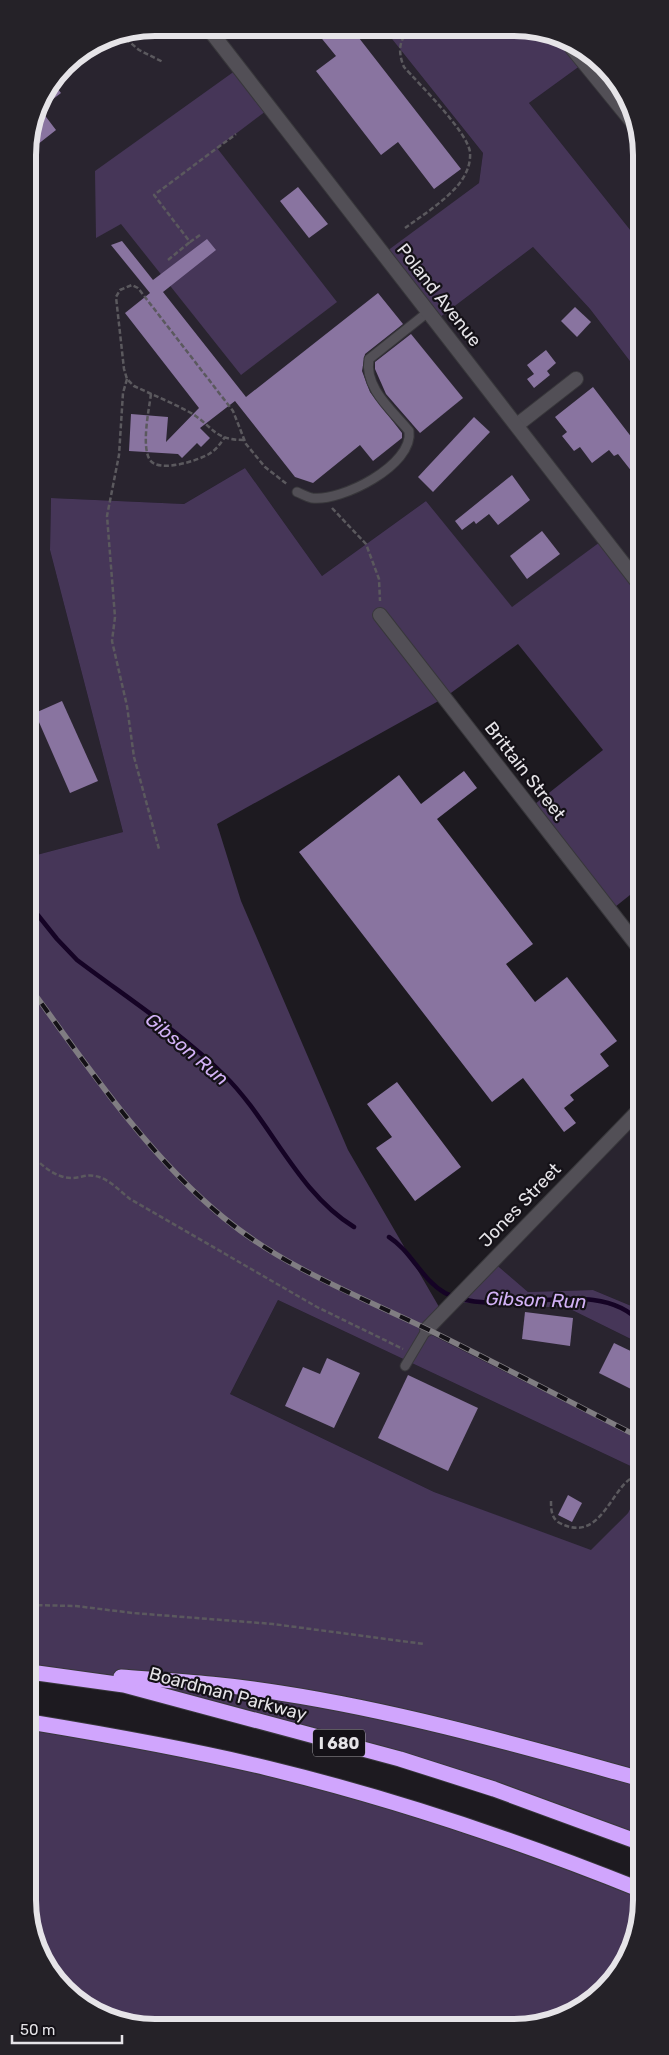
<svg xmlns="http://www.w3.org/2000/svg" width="669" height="2055" font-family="Rubik,sans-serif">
<rect width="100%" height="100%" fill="#1d1a20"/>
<!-- built -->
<g fill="#29242f">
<polygon points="156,28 361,29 366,35 375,29 384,29 483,153 479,183 384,254 435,321 533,247 590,309 639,373 640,585 604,539 512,608 426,501 322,576 245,468 184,504 51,498 50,550 123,832 29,857 28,147 41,99 71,59 107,37"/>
<polygon points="582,53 604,65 639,131 639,241 529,103 584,63"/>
<polygon points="640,1109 641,1310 593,1290 528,1292 492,1261"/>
<polygon points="278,1300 641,1471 641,1487 628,1513 591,1551 434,1492 230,1394"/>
<polygon points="451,1302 568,1308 641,1344 641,1440 425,1332"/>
</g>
<!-- green -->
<g fill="#463658">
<polygon points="384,29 539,30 572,48 584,63 529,103 639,241 639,373 590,309 533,247 435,321 383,254 479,183 483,153"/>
<polygon points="239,68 270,108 217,148 337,302 241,375 121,224 96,238 95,171"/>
<polygon points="245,468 322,576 426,501 512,607 604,539 640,585 640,887 610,911 530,808 603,750 518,644 444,698 217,824 241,901 348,1150 442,1312 426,1332 641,1440 641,1471 278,1300 230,1394 434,1492 591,1550 628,1513 641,1487 641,1843 560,1812 85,1675 30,1670 29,857 123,832 50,550 51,498 184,504"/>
<polygon points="492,1261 528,1292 593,1290 641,1310 641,1344 568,1308 451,1302"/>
<path d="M30,1722L268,1768L641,1890C641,1938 620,1984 578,2010C566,2017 551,2020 538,2025H131L65,1990L30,1924Z"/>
</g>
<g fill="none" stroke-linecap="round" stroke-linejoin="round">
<!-- stream -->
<g stroke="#150325" stroke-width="4.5">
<path d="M29,904L57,939L77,960C126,997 180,1032 224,1075C271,1121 296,1191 354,1227"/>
<path d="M389,1237C411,1251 421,1279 445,1293C501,1322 596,1272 641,1323"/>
</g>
</g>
<!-- building -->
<g fill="#8974a0">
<polygon points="314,29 352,29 461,169 434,189 398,142 381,155 316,71 336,56"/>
<polygon points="53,83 61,93 40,109 56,130 28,152 41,99"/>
<polygon points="298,187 328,224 309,238 280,201"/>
<polygon points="207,239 216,250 163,292 246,397 378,293 403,324 365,354 362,371 370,392 402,433 402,438 373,461 360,445 313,483 295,477 235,401 200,428 210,438 201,447 197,443 182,458 178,454 129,451 131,414 168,417 166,442 199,408 125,313 150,293 111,245 122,241 153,280"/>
<polygon points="575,307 591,322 577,337 561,321"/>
<polygon points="411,334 463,398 420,433 386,394 375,369 375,362"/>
<polygon points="546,350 556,363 547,371 550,375 534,388 527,379 534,374 527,365"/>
<polygon points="593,387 639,447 640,482 618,454 614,456 609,450 592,463 580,447 574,451 562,436 567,432 555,417"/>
<polygon points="474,417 490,432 433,492 418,477"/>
<polygon points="512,475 530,500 498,525 489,514 476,524 474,521 462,530 455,521"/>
<polygon points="542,531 560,554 527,579 510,556"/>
<polygon points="62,701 98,781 70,793 35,713"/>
<polygon points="464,771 477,788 437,819 533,944 506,964 535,1002 567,977 617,1041 600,1054 609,1066 570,1095 574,1100 564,1108 576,1123 564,1132 523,1078 492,1102 299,852 399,775 421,804"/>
<polygon points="397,1082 461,1167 415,1201 376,1148 392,1137 367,1104"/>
<polygon points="525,1312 573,1318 570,1346 522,1339"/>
<polygon points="614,1343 641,1356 641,1394 599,1373"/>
<polygon points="327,1358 360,1373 334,1428 285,1406 303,1367 320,1374"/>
<polygon points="408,1375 478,1408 448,1471 378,1438"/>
<polygon points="568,1495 582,1503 572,1522 558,1515"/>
</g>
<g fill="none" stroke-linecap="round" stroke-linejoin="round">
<!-- service casing -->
<g stroke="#38373b" stroke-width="11">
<g id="service">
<polyline points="591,72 601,64"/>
<path d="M297,492C302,494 307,497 312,498C341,502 414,465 409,431C392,410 364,388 369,359L428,312"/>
<polyline points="405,1366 427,1329"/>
</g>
</g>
<!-- minor casing -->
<g stroke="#38373b" stroke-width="16">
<g id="minor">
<polyline points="572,48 638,129"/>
<polyline points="517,425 576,379"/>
<polyline points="380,615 640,949"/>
<polyline points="427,1329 640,1109"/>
</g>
</g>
<!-- secondary casing -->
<g stroke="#38373b" stroke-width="16">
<polyline id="secondary" points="208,28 640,585"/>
</g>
<!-- motorway casing -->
<g stroke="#38373b" stroke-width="17">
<g id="motorway">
<polyline points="30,1672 124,1685 400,1759 494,1789 641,1843"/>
<path d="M121,1677C174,1681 228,1684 280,1693C403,1712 521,1746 641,1779"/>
<path d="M30,1722C109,1735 189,1749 267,1768C395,1799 519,1841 641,1890"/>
</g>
</g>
<!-- path -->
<g stroke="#5b595e" stroke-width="2.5" stroke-dasharray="5 2.5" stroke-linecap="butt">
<polyline points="120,34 139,50 163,62"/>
<path d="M405,228C423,215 445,201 459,184C466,175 471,164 470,152C467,131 419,84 404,67C398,53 398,39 411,29"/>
<polyline points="200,235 190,242 154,195 236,134"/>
<polyline points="168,260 190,242"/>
<polyline points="127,379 123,393 119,455 107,516 115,617 112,641 127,706 134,757 159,849"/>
<path d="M151,394C149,409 141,447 150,460C159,473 197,461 209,454C216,450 220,444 225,437"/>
<path d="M244,440C213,440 213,426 191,413C173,403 153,395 134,386L127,379L124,369L116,297L120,290L132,285L138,288L233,411L246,444L265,467L288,485"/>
<polyline points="332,508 366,544 379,579 380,601"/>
<path d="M29,1153C41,1164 54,1178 72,1178C80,1178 87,1174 95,1176C108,1178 120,1191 130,1199L317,1307L403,1349"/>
<path d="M551,1501C551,1508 551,1517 558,1522C605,1549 613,1473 641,1476"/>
<polyline points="30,1605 76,1606 133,1613 273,1624 424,1644"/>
</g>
<!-- service -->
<use href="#service" stroke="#524f56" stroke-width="9"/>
<!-- minor -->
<use href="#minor" stroke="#524f56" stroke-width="14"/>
<!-- secondary -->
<use href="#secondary" stroke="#524f56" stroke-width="14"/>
<!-- motorway -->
<use href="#motorway" stroke="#d0a5fd" stroke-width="15"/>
<!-- rail casing -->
<g stroke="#807d82" stroke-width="5.5">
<path id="rail" d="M29,986C87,1066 148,1156 224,1218C285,1268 359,1296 429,1330C500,1365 570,1402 641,1438"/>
</g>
<!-- rail -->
<use href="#rail" stroke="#141117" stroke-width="4" stroke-dasharray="11" stroke-linecap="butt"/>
</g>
<g text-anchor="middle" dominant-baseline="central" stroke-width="4.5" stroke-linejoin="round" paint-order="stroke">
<!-- shield labels -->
<rect fill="#141117" stroke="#a7a5a9" stroke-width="1" x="313" y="1729.5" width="52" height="27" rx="4"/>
<g font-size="16" font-weight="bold" fill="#e6e4e8">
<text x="339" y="1743">I 680</text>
</g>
<!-- street labels -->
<g font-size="18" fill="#e6e4e8" stroke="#141117">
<text transform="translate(439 295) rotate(52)">Poland Avenue</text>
<text transform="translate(525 771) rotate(52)">Brittain Street</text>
<text transform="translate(520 1205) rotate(-46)">Jones Street</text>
<text transform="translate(228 1694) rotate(15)">Boardman Parkway</text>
</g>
<!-- water labels -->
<g font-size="19" font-style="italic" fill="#d3b2f7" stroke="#141117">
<text transform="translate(187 1049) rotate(40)">Gibson Run</text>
<text transform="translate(536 1300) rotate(2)">Gibson Run</text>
</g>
</g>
<!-- crop -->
<path d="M0 0H669V2055H0ZM155 36H514A119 119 0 0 1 633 155V1900A119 119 0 0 1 514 2019H155A119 119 0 0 1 36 1900V155A119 119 0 0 1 155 36Z" fill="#252228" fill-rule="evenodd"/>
<path fill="none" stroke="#e6e4e8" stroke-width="6" d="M155 36H514A119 119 0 0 1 633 155V1900A119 119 0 0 1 514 2019H155A119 119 0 0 1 36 1900V155A119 119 0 0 1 155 36Z"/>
<!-- scale -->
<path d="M12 2035v8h110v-8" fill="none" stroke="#e6e4e8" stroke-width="2.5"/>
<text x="20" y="2035" font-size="15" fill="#e6e4e8" stroke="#141117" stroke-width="4" paint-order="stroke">50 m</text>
</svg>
